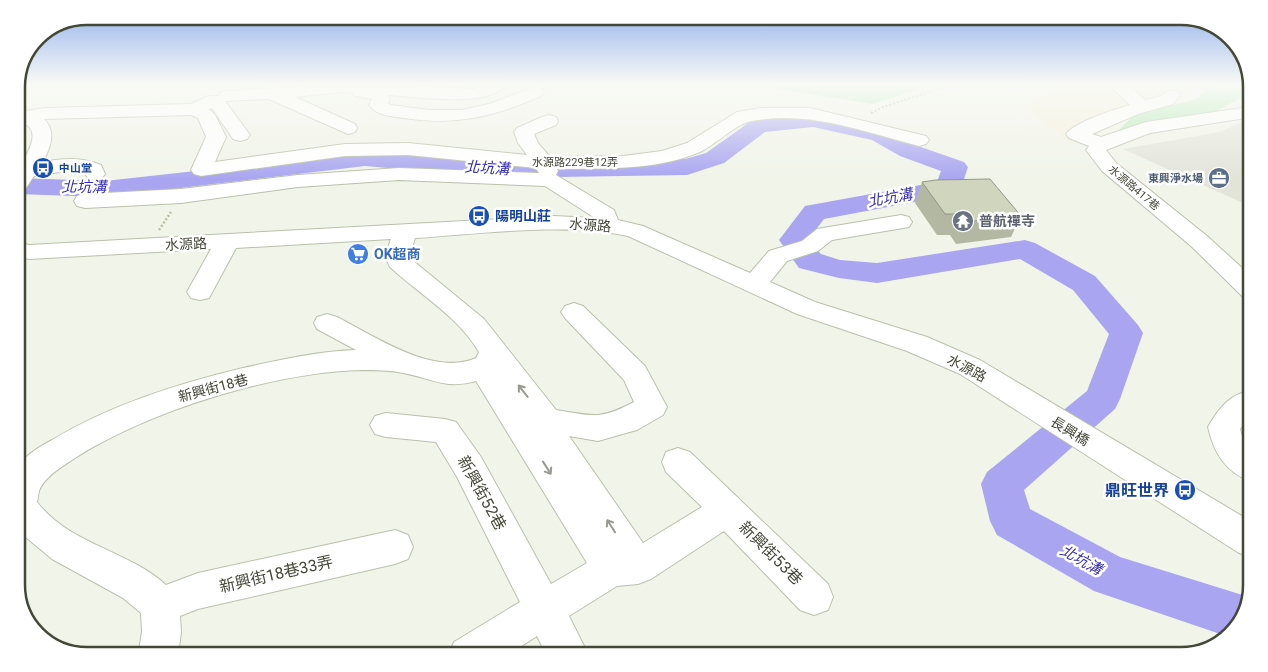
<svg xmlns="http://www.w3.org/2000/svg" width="1268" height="672" font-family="Roboto,'Noto Sans TC',sans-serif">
<rect width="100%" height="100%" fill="#f1f4e9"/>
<!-- industrial -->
<polygon fill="#e2e4da" points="1252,117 1252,207 1123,149 1220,132"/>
<!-- medical -->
<polygon fill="#f5efdc" points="1058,85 1196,85 1185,98 1116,116 1072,143 1023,107"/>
<!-- green -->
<g fill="#b1e9b6">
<polygon points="753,85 931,85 873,104"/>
<polygon points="1213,85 1252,85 1252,92 1214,112 1118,131 1134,115 1196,99"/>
</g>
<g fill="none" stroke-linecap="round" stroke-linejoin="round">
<!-- river -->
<polygon fill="#a9a5f1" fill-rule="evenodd" points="813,113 888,130 918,146 964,162 968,167 961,188 957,194 824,219 808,240 821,254 840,260 877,263 1025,240 1035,243 1095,276 1138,325 1143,333 1120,399 1115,409 1024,490 1030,509 1120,557 1249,597 1244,616 1226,636 1094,591 997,535 990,521 981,484 987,472 1087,391 1109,334 1073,290 1020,259 877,283 839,278 799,268 779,240 805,206 937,182 941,171 900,156 872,140 813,127 765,132 724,163 687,175 500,178 365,166 105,197 16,194 16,178 105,181 365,152 500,162 685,159 706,153 751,121"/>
<!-- minor casing -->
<g stroke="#bac0ab" stroke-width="2">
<g id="minor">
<path d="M317,85H408L473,89L483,85H505C489,109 413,96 387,95L390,99L388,103L391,105L429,110H462L489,104L535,87L541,88L544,92L541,96C493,117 456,126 404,118C391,116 377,116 369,105L372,99L355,96L353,93L340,92L295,97L355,124L357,128L355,132L348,134L269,99L225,101L250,135L247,139L240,141L233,139L212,108L209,109L215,115L226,137L215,162L345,144L408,143L527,155L518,143L514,132L517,128L542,117L549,115L556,117L558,121L556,125L534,134L538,143L550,157L623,156L662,151L687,143L737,112L761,108H810L926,136L929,140L926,144L919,146C865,132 808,110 752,121C737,123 715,145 700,152C655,171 605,168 557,169L558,171L556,175L614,210L618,220L643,226L750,273L769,251L802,241L817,229L901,215L909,217L912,222L909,227L832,240L818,251L787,261L770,282L815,302L927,337L980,360L1252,522V557L1239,553L960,374L907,351L797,314L628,236C564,222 480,234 415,238L410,254L411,259L484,319L556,410C593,416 600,420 634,402L624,380L565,318L561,312L565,306L574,303L583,306L645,366L667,407L663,415L637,430L626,433L598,441L569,436L643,543L702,507L666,472L662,462L666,452L678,448L690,452L828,584L833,597L828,610L814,615L800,610L724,531L651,579L638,584L617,586L569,616L589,656H547L537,636L506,656H448L454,642L520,602L457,477L436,442L386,437L375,434L370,425L375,416L386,413L445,419L456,422L481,457L551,584L587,563L476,381C446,390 431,378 403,373C390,370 375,370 362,370C274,372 149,411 75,458C63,466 44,477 39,491C38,495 38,499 37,502C70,545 128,550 166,585L198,573L395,530L408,535L413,547L408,559L395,564L198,609L180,616L181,632L178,656H138L142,632L141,613L123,598L52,559L16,529C16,518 13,477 17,469C23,456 41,446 52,440C110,405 177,384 243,368C280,360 318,351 356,350L317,329L314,323L317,317L327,314L337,317C374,336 434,377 476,358L479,352C458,316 420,295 390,267C384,257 387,250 391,239L236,248L209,298L200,300L191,298L187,292L211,249L29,259L16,256V242L29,245L553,216L595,218L545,186L399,180L298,187L181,203L85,208L77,206L74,201L77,196L85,194L181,189L298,175L399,168L539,173L536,168L408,155L345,156L201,176L194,174L191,170L206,137L198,118L191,115L44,119C57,132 50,148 43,162C64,158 81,157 101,165L105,174L102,178L95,180L88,178L84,172L66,171L34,176L24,191L16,192V166L21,165C30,149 44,126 16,121V110L25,111L46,108L191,104L209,96H219L221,92L227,91Z"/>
<path d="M1109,85H1129L1145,100C1149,99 1153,98 1158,97C1166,94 1167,89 1177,91L1180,95L1173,104L1138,114L1092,134L1101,137L1146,122L1242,108L1252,105V117L1150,133L1106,150L1116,163L1207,236L1252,277V299L1243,297L1191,246L1102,171L1086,150L1089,146L1069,138L1066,134C1075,122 1115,109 1130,105Z"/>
<path d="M1242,393L1252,396V415L1240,429L1243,440L1252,448V482C1225,472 1214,453 1208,427C1216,413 1226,398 1242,393Z"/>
</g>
</g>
<!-- path-far1 -->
<polyline stroke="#b7c29c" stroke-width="2" stroke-dasharray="2 2" stroke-linecap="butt" points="871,113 883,107 951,85"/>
<!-- path -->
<polyline stroke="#b7c29c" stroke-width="2.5" stroke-dasharray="2 2" stroke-linecap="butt" points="159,230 171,212"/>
<!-- minor -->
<use href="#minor" fill="#fff" fill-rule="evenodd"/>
</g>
<!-- wall -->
<polygon fill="#b3b8a3" points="922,182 1021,216 1011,237 956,244 950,235 937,235 915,203"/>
<!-- building -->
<polygon fill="#d0d6be" stroke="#929685" points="990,179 1021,216 964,222 958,214 945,214 922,182 936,180"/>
<!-- one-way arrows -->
<defs><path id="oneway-shaft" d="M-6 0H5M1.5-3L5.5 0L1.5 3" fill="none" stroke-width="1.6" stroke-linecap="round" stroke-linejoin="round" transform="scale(1.25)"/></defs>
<g stroke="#989a91">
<use href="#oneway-shaft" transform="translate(523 391) rotate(-128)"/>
<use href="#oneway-shaft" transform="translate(547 468) rotate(58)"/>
<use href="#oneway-shaft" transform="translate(611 526) rotate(-123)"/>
</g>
<!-- sky -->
<linearGradient id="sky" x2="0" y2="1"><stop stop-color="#8faeec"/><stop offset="0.47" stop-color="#f9faf5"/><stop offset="1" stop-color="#f9faf5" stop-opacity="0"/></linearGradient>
<rect width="1268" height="179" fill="url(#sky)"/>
<!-- icons -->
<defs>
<g id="bus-disc" transform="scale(1.125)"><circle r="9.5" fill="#1a4fb4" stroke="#fff"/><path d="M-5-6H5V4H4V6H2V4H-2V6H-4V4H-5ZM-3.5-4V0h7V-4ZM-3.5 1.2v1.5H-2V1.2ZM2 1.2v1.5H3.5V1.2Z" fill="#fff"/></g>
<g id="office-disc" transform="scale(1.125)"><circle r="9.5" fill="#5c6f8a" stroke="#fff"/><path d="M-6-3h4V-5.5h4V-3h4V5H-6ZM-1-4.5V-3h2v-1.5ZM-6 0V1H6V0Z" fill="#fff"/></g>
<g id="temple-disc" transform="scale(1.125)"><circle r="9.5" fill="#6b7280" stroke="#fff"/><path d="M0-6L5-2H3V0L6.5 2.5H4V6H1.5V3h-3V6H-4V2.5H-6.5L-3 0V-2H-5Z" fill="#fff"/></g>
<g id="supermarket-disc" transform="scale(1.125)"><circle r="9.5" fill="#3f7fe0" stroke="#fff"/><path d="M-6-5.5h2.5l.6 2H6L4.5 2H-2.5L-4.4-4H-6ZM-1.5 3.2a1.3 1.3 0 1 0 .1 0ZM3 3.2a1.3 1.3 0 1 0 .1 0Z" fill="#fff"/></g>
</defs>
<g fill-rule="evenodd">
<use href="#bus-disc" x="43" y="168"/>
<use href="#office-disc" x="1219" y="178"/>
<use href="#bus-disc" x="479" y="216"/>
<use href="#temple-disc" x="963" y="221"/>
<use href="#supermarket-disc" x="358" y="254"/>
<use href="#bus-disc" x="1185" y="490"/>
</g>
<g text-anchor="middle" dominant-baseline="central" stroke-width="5" stroke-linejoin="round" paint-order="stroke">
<!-- far-street labels -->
<g font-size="11" fill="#444837" stroke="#fff">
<text x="575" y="162">水源路229巷12弄</text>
<text transform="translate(1134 188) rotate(40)">水源路417巷</text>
</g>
<!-- far-transit labels -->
<g font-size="11" font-weight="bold" fill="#164399" stroke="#fff" text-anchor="start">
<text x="59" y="168">中山堂</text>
</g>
<!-- far-service labels -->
<g font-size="11" font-weight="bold" fill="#4e5e75" stroke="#fff" text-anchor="end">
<text x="1203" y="178">東興淨水場</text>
</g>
<!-- transit labels -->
<g font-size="14" font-weight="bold" fill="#164399" stroke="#fff" text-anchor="start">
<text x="495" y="216">陽明山莊</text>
</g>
<!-- worship labels -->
<g font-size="14" font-weight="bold" fill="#5b616d" stroke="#fff" text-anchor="start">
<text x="979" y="221">普航禪寺</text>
</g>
<!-- street labels -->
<g font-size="14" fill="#444837" stroke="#fff">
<text transform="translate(590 225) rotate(4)">水源路</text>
<text transform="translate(186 244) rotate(-3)">水源路</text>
<text transform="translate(967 368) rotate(28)">水源路</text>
<text transform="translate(213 388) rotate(-15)">新興街18巷</text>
<text transform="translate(1070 431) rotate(31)">長興橋</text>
</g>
<!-- shop labels -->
<g font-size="14" font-weight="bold" fill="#366cbe" stroke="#fff" text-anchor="start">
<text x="374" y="254">OK超商</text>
</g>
<!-- water labels -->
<g font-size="15" font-style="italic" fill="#372fb6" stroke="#fff">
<text transform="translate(487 168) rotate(3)">北坑溝</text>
<text x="84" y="187">北坑溝</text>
<text transform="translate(890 198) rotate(-10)">北坑溝</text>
<text transform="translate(1081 560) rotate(29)">北坑溝</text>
</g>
<!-- near-transit labels -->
<g font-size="16" font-weight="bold" fill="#164399" stroke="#fff" text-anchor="end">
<text x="1169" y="490">鼎旺世界</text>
</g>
<!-- near-street labels -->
<g font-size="16" fill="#444837" stroke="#fff">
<text transform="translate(482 493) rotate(61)">新興街52巷</text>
<text transform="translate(771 553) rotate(45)">新興街53巷</text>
<text transform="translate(276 574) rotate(-13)">新興街18巷33弄</text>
</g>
</g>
<!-- crop -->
<path d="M0 0H1268V672H0ZM87 25H1181A62 62 0 0 1 1243 87V585A62 62 0 0 1 1181 647H87A62 62 0 0 1 25 585V87A62 62 0 0 1 87 25Z" fill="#fff" fill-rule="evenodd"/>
<path fill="none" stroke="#444837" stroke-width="2.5" d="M87 25H1181A62 62 0 0 1 1243 87V585A62 62 0 0 1 1181 647H87A62 62 0 0 1 25 585V87A62 62 0 0 1 87 25Z"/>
</svg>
